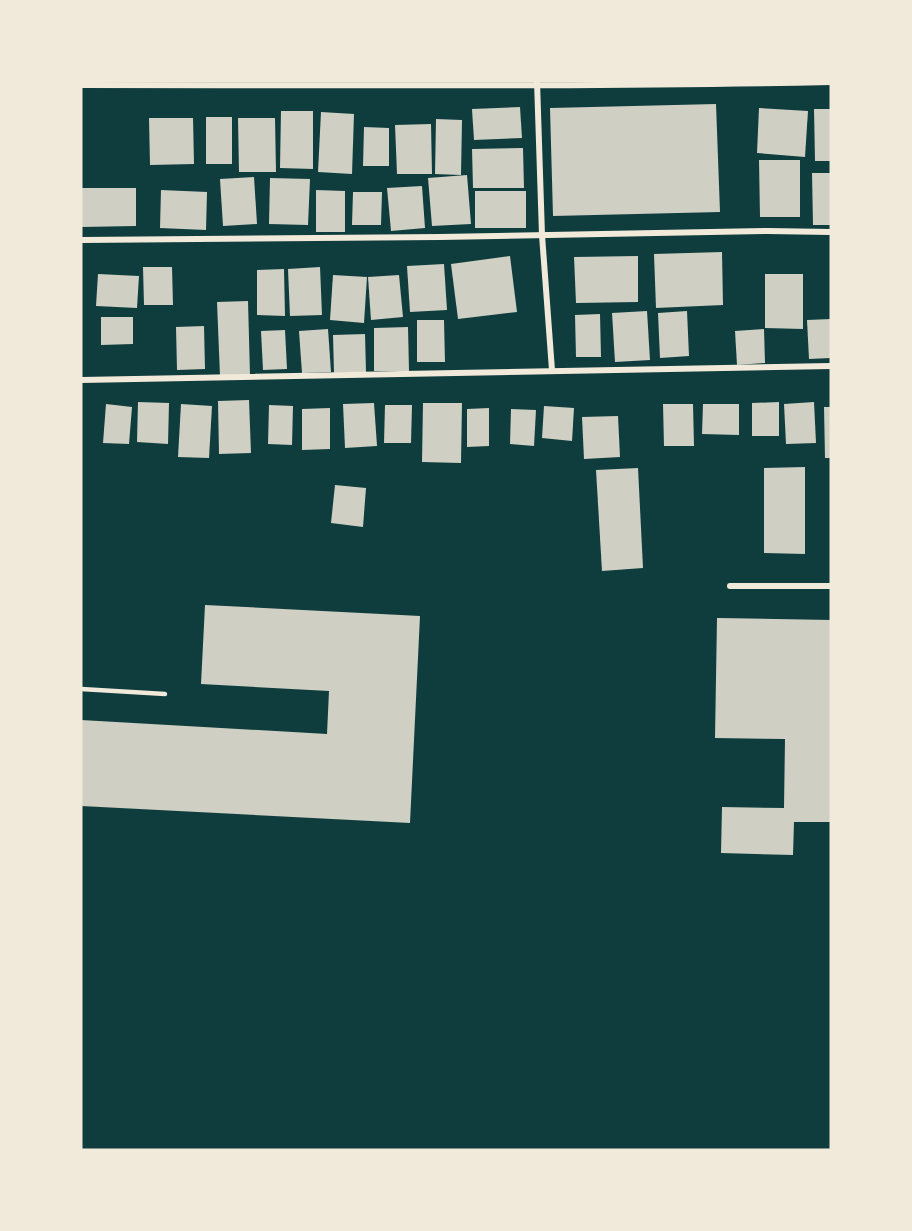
<svg xmlns="http://www.w3.org/2000/svg" width="912" height="1231" font-family="Figtree,sans-serif">
<rect width="100%" height="100%" fill="#0f3d3e"/>
<!-- building -->
<g fill="#cfcfc3">
<polygon points="716,104 720,212 553,216 550,108"/>
<polygon points="520,107 522,138 474,140 472,109"/>
<polygon points="759,108 808,111 805,157 757,153"/>
<polygon points="814,109 831,109 831,161 815,161"/>
<polygon points="281,111 313,111 313,169 280,168"/>
<polygon points="321,112 354,114 352,174 318,172"/>
<rect x="206" y="117" width="26" height="47"/>
<polygon points="149,118 193,118 194,164 150,165"/>
<polygon points="238,118 275,118 276,172 239,172"/>
<polygon points="436,119 462,120 461,175 435,174"/>
<polygon points="431,124 432,174 397,174 395,125"/>
<polygon points="364,127 389,128 389,166 363,166"/>
<polygon points="523,148 524,188 473,188 472,149"/>
<polygon points="759,160 800,160 800,217 760,217"/>
<polygon points="812,173 831,173 831,225 813,225"/>
<polygon points="467,175 471,224 432,226 428,178"/>
<polygon points="254,177 257,224 223,226 220,179"/>
<polygon points="270,178 310,179 308,225 269,224"/>
<polygon points="422,186 425,228 391,231 387,188"/>
<polygon points="81,188 136,188 136,226 81,227"/>
<polygon points="161,190 207,192 206,230 160,228"/>
<polygon points="316,190 345,191 345,232 316,232"/>
<rect x="475" y="191" width="51" height="37"/>
<polygon points="353,192 382,192 381,225 352,225"/>
<polygon points="722,252 723,305 656,308 654,254"/>
<polygon points="510,256 517,312 458,319 451,264"/>
<polygon points="638,256 638,302 576,303 574,257"/>
<polygon points="444,264 447,310 410,312 407,266"/>
<polygon points="143,267 172,267 173,305 144,305"/>
<polygon points="320,267 322,315 290,316 288,269"/>
<polygon points="284,269 285,316 257,315 257,270"/>
<polygon points="98,274 139,276 137,308 96,306"/>
<polygon points="765,274 803,274 803,329 765,328"/>
<polygon points="333,275 367,277 364,323 330,320"/>
<polygon points="399,275 403,317 371,320 368,277"/>
<polygon points="248,301 250,375 220,376 217,302"/>
<polygon points="647,311 650,360 615,362 612,313"/>
<polygon points="687,311 689,356 660,358 658,313"/>
<polygon points="600,314 601,357 576,357 575,315"/>
<polygon points="101,317 133,317 133,344 101,345"/>
<polygon points="831,319 831,358 809,359 807,320"/>
<polygon points="417,320 444,320 445,362 417,362"/>
<polygon points="204,326 205,369 177,370 176,327"/>
<polygon points="408,327 409,371 374,371 374,328"/>
<polygon points="328,329 331,372 302,373 299,331"/>
<polygon points="764,329 765,363 737,365 735,331"/>
<polygon points="285,330 287,369 263,370 261,331"/>
<polygon points="365,334 366,372 334,373 333,335"/>
<polygon points="249,400 251,453 219,454 218,401"/>
<polygon points="138,402 169,403 168,444 137,442"/>
<polygon points="779,402 779,436 752,436 752,403"/>
<polygon points="814,402 816,443 786,444 784,404"/>
<polygon points="374,403 377,446 345,448 343,404"/>
<polygon points="423,403 462,403 461,463 422,462"/>
<polygon points="106,404 132,407 129,444 103,443"/>
<polygon points="181,404 212,406 209,458 178,457"/>
<polygon points="663,404 693,404 694,446 664,446"/>
<polygon points="703,404 739,404 739,435 702,434"/>
<polygon points="269,405 293,406 292,445 268,444"/>
<polygon points="385,405 412,405 411,443 384,443"/>
<polygon points="544,406 574,408 572,441 542,438"/>
<polygon points="824,407 831,407 831,458 825,458"/>
<polygon points="330,408 330,449 302,450 302,409"/>
<polygon points="489,408 489,446 467,447 467,409"/>
<polygon points="511,409 536,410 534,446 510,444"/>
<polygon points="618,416 620,457 584,459 582,417"/>
<polygon points="805,467 805,554 764,553 764,468"/>
<polygon points="638,468 643,568 602,571 596,470"/>
<polygon points="335,485 366,488 363,527 331,523"/>
<polygon points="205,605 420,616 410,823 81,806 81,720 327,734 329,691 201,684"/>
<polygon points="717,618 831,620 831,822 794,822 793,855 721,853 722,807 784,808 785,739 715,738"/>
</g>
<g fill="none" stroke-linecap="round" stroke-linejoin="round">
<!-- service -->
<polyline stroke="#f1e9da" stroke-width="4.5" points="81,689 165,694"/>
<!-- minor -->
<g stroke="#f1e9da" stroke-width="6">
<polyline points="537,81 542,235 552,370"/>
<path d="M81,85C331,85 581,87 831,82"/>
<polyline points="81,240 440,237 768,231 831,232"/>
<polyline points="81,380 831,366"/>
<polyline points="730,586 831,586"/>
</g>
</g>
<!-- border -->
<rect width="912" height="1231" fill="none" stroke="#f1e9da" stroke-width="165"/>
</svg>
